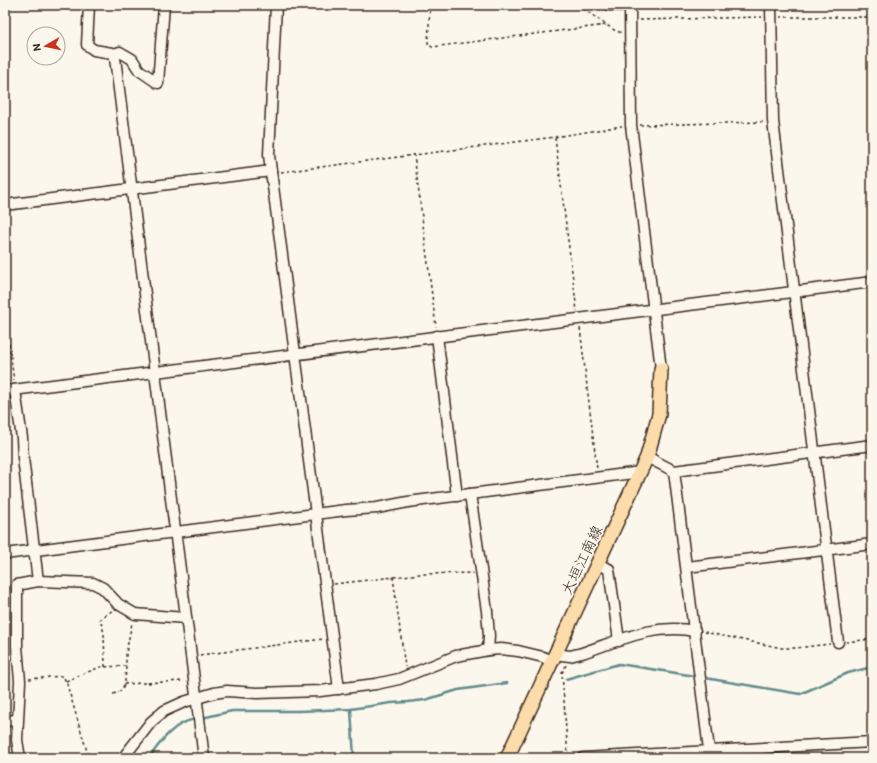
<svg xmlns="http://www.w3.org/2000/svg" width="877" height="763" font-family="Itim,'Klee One',sans-serif">
<rect width="100%" height="100%" fill="#fbf7ec"/>
<filter id="ink" filterUnits="userSpaceOnUse"><feTurbulence type="fractalNoise" baseFrequency=".025" numOctaves="2"/><feDisplacementMap in="SourceGraphic" scale="8" xChannelSelector="R" yChannelSelector="G"/><feConvolveMatrix kernelMatrix="1 2 1 2 8 2 1 2 1" color-interpolation-filters="sRGB"/></filter>
<g filter="url(#ink)">
<g fill="none" stroke-linecap="round" stroke-linejoin="round">
<!-- stream -->
<g stroke="#628b8d" stroke-width="2.5">
<polyline points="705,678 800,694 848,673 872,667"/>
<polyline points="566,679 619,664 695,676"/>
<polyline points="351,709 354,758"/>
<polyline points="202,718 232,711 299,711 351,709 391,703 408,702 425,700 458,690 507,683"/>
<path d="M149,758C161,741 174,722 196,719"/>
</g>
<!-- minor casing -->
<g stroke="#3b2a1e" stroke-width="13">
<g id="minor">
<polyline points="89,5 87,45 94,50 112,53 115,58 204,758"/>
<polyline points="276,5 269,155 271,171 339,689"/>
<polyline points="609,5 630,6"/>
<polyline points="630,5 631,125 661,369"/>
<polyline points="771,5 773,121 838,642"/>
<polyline points="114,54 120,52 132,59 139,70 158,83 164,5"/>
<polyline points="5,205 271,171"/>
<polyline points="437,336 457,496"/>
<polyline points="15,390 22,438 23,458 38,581"/>
<polyline points="5,391 872,282"/>
<polyline points="647,457 674,471 872,445"/>
<polyline points="674,471 710,758"/>
<polyline points="470,494 487,611 489,636 488,650"/>
<polyline points="5,554 346,510 377,508 408,502 641,472"/>
<polyline points="597,564 609,569 619,641"/>
<polyline points="687,567 872,544"/>
<path d="M554,654L570,656L582,653C621,640 654,623 695,631"/>
<polyline points="5,721 17,720"/>
<polyline points="20,758 17,740 20,681 17,646 17,585 38,581 93,583 103,588 118,604 135,614 185,618"/>
<polyline points="123,758 151,722 164,711 184,702 214,693 227,691 257,693 320,691 376,684 399,679 456,656 488,650 501,649 518,651 543,657 551,661"/>
<polyline points="583,758 872,742"/>
</g>
</g>
<!-- major casing -->
<g stroke="#3b2a1e" stroke-width="16">
<polyline id="major" points="507,758 647,457 659,414 661,369"/>
</g>
<!-- path -->
<g stroke="#3b2a1e" stroke-width="1.5" stroke-dasharray="3 3" stroke-linecap="butt">
<polyline points="430,5 428,44 432,47 606,25"/>
<polyline points="578,5 614,30 622,33"/>
<polyline points="780,17 872,17"/>
<polyline points="640,20 762,17"/>
<polyline points="640,125 764,122"/>
<polyline points="555,138 577,311"/>
<polyline points="414,154 436,327"/>
<polyline points="281,172 555,137 622,126"/>
<polyline points="5,314 14,381"/>
<polyline points="580,328 597,469"/>
<polyline points="393,577 405,667"/>
<polyline points="334,584 420,574 473,573"/>
<polyline points="704,632 782,648 796,648 830,644"/>
<polyline points="846,642 872,639"/>
<polyline points="200,655 323,639"/>
<polyline points="566,665 562,673 568,758"/>
<polyline points="105,667 104,633 100,619 113,610"/>
<polyline points="29,679 62,676 66,681 89,758"/>
<polyline points="66,681 100,667 126,666 126,653 132,623"/>
<polyline points="124,684 184,681"/>
<path d="M113,694C127,691 125,678 126,666"/>
</g>
<!-- minor -->
<use href="#minor" stroke="#fbf7ec" stroke-width="10"/>
<!-- major -->
<use href="#major" stroke="#fddcac" stroke-width="13"/>
</g>
</g>
<g text-anchor="middle" dominant-baseline="central" stroke-width="3.5" stroke-linejoin="round" paint-order="stroke">
<!-- street labels -->
<g font-size="15" fill="#3b2a1e" stroke="#fbf7ec">
<text transform="translate(582 560) rotate(-64)">大垣江南線</text>
</g>
</g>
<!-- margin -->
<rect width="877" height="763" fill="none" stroke="#fbf7ec" stroke-width="20"/>
<rect x="10" y="10" width="857" height="743" fill="none" stroke="#3b2a1e" stroke-width="1.5" filter="url(#ink)"/>
<!-- north arrow -->
<g transform="translate(46 46) rotate(261)"><circle r="19" fill="#fbf7ec" stroke="#aea59a"/>
<path d="M0-3L7 15L0 10L-7 15Z" fill="#c8321e"/>
<text y="-6" font-size="11" font-weight="bold" text-anchor="middle" fill="#3b2a1e">N</text>
</g>
</svg>
